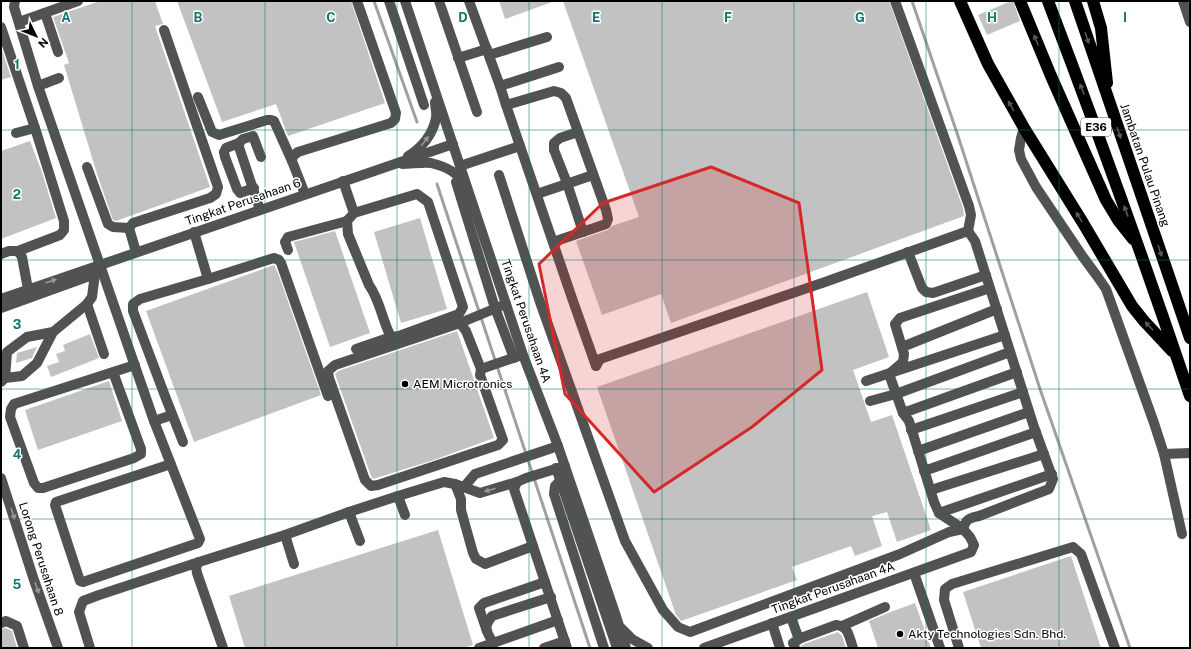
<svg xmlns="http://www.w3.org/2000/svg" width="1191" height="649" font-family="'Public Sans',sans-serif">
<rect width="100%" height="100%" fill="#fff"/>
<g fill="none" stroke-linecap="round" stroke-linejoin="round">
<!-- stream -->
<g stroke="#a0a0a0" stroke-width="3">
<polyline points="374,1 417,122"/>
<polyline points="912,1 957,133 1040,389 1130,648"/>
<polyline points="437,184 590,648"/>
</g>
</g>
<!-- building -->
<g fill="#c2c2c2">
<polygon points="100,1 155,1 163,24 155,26 210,187 116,221 113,220 97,174 64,65 69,63 53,17"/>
<polygon points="177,1 351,1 385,103 288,136 276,104 222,122"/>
<polygon points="499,1 552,1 552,2 505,19"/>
<polygon points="563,1 889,1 963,208 964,216 671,323 661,294 602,315 576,241 608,230 612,226 639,217"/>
<polygon points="1011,1 1013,1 1020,21 987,35 978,15"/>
<polygon points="1,47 11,77 1,80"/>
<polygon points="30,141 42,172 56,218 1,239 1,151"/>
<polygon points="420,218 447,309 401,323 374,232"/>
<polygon points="335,231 370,333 330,347 294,242"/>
<polygon points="274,265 278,273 321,395 194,442 146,311"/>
<polygon points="867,292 889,357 853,370 871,422 892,415 931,530 897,542 887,512 872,516 882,546 855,556 851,546 792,567 797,580 681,621 676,615 597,387"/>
<polygon points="457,331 494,438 434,460 373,479 371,476 335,374 338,371"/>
<polygon points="90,334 99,358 51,377 47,366 59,362 56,354 65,351 63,345"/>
<polygon points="37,347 32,358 16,363 17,353"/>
<polygon points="109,381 122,421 38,450 25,410"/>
<polygon points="438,530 473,645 464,648 245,648 229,596"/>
<polygon points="1071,556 1101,648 981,648 963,592"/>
<polygon points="915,603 931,648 878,648 869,621 888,613"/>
<polygon points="6,628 12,631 17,648 1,648 1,629"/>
<polygon points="838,632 842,636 846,648 801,648 801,646 804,644"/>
</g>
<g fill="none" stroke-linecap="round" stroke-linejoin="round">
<!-- minor -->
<g stroke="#525252" stroke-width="10">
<polyline points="15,1 14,7 38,86"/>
<polyline points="389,1 424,105"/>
<polyline points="405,1 523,355 558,446 615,613 626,648"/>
<polyline points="439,1 477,112"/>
<polyline points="469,1 500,86 506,105 573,301 596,366"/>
<polyline points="895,1 969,206 971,215 968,231"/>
<polyline points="1183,1 1190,22"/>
<polyline points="45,13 58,52"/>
<polyline points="19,22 78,1"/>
<polyline points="1,27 35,128 64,221 64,230 60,235 18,251"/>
<polyline points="489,55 547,37"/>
<polyline points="458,58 487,49"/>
<polyline points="59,78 38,86 154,421 200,539 198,543 83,582 80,581 55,505 56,502 171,464"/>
<polyline points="500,86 559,67"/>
<polyline points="198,97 212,132 219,135 267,120 271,120 274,121 292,161"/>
<polyline points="506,105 554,91 561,93 566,98 606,210 608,219 606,224 553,242"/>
<polyline points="1024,128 1021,138 1019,150 1021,159 1036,187 1083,257 1097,276 1106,289 1154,423 1164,454 1182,534"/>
<polyline points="578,132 560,138 554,143 554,150 567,183 583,232"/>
<polyline points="16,133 35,128"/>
<polyline points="239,143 226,148 224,152 225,157 237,189 240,193 254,188"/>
<path d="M408,156C422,148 433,134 436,118C437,113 435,107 435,102"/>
<path d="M402,164C411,164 423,162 431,163C444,166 457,172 463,183"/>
<polyline points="460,166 520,146"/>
<polyline points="87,167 108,224 113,227 129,228"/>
<polyline points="499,175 540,302 625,541 663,610 678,627 690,632 900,554 949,532 963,529 970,537 974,545 971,552 704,648"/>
<path d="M343,181L354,213L347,221L348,234L369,285C380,300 382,320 391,337L399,336L459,314L463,307L428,202L417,194L354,213"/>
<polyline points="456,182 495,308 514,358"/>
<polyline points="305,194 292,161 293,156 298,152 391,123 395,119 396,113 357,1"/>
<polyline points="537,194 593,175"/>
<polyline points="260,210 239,147 239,143 243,139 253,136 261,157"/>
<polyline points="194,232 208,279 274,258 279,260 281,263 328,396"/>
<polyline points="288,250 285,242 288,237 347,221"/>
<polyline points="136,252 129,228 133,223 210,198 216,194 218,187 164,30"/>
<polyline points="908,252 922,288 926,292 933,293 986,275"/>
<polyline points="1,254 9,251 18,251 22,257 28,289"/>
<polyline points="1,299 453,144"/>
<polyline points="87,304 104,354"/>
<polyline points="1,308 95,274"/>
<polyline points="460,323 466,331 481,369 480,375 503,440 498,445 378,485 371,486 365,480 329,378 328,371 335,365 460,323 506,304"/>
<polyline points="902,347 997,309"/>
<polyline points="356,349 391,337"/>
<path d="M596,366L600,359L825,282L968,231L975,241L1034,427L1053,479L1049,489L979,516C969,518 966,519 963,529L939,513L934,502L909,421L903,413L889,374L903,362L904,354L895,324L900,318L990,288"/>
<polyline points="481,369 519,356"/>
<polyline points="113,372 141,449 141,454 134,458 43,488 38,488 34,483 10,417 11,409 14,404 135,365"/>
<polyline points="5,378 7,352 27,337 53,332"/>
<polyline points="866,381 1005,335"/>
<polyline points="1,382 5,378 22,376 37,363 53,332 87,304 92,297 95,274 100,265"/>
<polyline points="870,401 896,394 1010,352"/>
<polyline points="903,413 1017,372"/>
<polyline points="154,421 172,415"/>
<polyline points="911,430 1023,392"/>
<polyline points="183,442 165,396 133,311 133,304 140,299 208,279"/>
<polyline points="918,451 1029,412"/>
<polyline points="1164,454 1190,453"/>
<polyline points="556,468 617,648"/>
<polyline points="924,471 1036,432"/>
<polyline points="1,478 34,580 58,648"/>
<polyline points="565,480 560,481 555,486 554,494 604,648"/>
<polyline points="517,482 514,489 567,648"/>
<polyline points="455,484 461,499 461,510 473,553 476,559 485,564 533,546"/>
<polyline points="464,487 475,474 558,446"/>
<polyline points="931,490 1044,454"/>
<polyline points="398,496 405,515"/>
<polyline points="349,512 360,541"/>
<polyline points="939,513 1052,474"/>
<polyline points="285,535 294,564"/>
<polyline points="914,573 940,648"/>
<polyline points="791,617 797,634 801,638"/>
<polyline points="1,623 6,621 17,626 24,648"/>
<polyline points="772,623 780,648"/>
<polyline points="842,626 885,607"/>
<polyline points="621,628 632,639 648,648"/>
<polyline points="487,631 479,608 484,603 545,582"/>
<path d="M493,643C486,630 483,628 492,616L551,597"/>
<polyline points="90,648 79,612 83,601 99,595 199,562"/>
<polyline points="223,648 197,573 196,567 199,562 285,535 349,512 398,496 444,482 455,484 480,493 517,482 526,478 565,466"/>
<polyline points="479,648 558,620"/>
<polyline points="544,648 565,641"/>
<path d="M795,648L793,643L801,638L836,625C849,626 849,637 853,648"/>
<polyline points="959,648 944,600 945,589 952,584 1073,547 1081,554 1115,648"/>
</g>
<!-- highway -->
<g stroke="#000" stroke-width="12">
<polyline points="960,1 988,64 1024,128 1083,223 1132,306 1144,321 1172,351"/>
<polyline points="1020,1 1051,76 1106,200 1118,220 1133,239"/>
<path d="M1048,1C1098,132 1145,263 1190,396"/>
<polyline points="1075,1 1190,338"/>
<polyline points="1093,1 1101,28 1107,83"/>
</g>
</g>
<!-- one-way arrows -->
<defs><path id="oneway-solid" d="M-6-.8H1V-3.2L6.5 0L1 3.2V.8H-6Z"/></defs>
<g fill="#595959">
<use href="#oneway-solid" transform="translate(1087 38) rotate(71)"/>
<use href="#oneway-solid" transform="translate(1036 40) rotate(-112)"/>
<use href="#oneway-solid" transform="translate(1082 89) rotate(-111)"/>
<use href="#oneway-solid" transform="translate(1011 106) rotate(-120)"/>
<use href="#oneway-solid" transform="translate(1119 133) rotate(71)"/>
<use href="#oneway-solid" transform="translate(1126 211) rotate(-110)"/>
<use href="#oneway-solid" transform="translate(1079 217) rotate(-122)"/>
<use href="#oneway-solid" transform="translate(1160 251) rotate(71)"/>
<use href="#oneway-solid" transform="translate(1149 326) rotate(-134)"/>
</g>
<g fill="#979797">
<use href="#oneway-solid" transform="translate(425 141) rotate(-53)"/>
<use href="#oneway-solid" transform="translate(51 281) rotate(-19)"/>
<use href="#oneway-solid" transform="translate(490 490) rotate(164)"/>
<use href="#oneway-solid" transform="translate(13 514) rotate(72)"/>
<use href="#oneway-solid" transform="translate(37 588) rotate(71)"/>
</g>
<!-- marked area -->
<path fill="#d62828" fill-opacity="0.2" stroke="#d62828" stroke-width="3" stroke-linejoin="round" d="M711,167L799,203L822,370L752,427L654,492L565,394L539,264L603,203Z"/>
<!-- grid -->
<path fill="none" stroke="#0f766e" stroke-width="1" stroke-opacity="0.55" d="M132,1V648M265,1V648M397,1V648M529,1V648M662,1V648M794,1V648M926,1V648M1059,1V648M1,130H1190M1,260H1190M1,389H1190M1,519H1190"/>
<!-- markers -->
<g fill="#000" stroke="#fff" stroke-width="1.5">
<circle cx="405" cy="384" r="4"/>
<circle cx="900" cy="634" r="4"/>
</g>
<g text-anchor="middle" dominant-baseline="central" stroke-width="3" stroke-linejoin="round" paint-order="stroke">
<!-- shield labels -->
<rect fill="#fff" stroke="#4c4c4c" stroke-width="1" x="1081" y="118" width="30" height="18" rx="3"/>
<g font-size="11" font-weight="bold" fill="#000">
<text x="1096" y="127">E36</text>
</g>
<!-- street labels -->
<g font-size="12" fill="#000" stroke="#fff">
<text transform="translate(1145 165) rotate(71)">Jambatan Pulau Pinang</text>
<text transform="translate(243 202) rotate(-19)">Tingkat Perusahaan 6</text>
<text transform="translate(526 321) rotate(71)">Tingkat Perusahaan 4A</text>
<text transform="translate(41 559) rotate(72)">Lorong Perusahaan 8</text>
<text transform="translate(833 588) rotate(-20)">Tingkat Perusahaan 4A</text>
</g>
<!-- poi labels -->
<g font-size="12" fill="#000" stroke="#fff" text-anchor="start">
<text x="413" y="384">AEM Microtronics</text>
<text x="908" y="634">Akty Technologies Sdn. Bhd.</text>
</g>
</g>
<g font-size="13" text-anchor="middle" font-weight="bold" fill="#0f766e" stroke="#fff" stroke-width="3" stroke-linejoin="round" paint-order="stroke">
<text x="66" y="22">A</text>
<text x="198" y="22">B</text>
<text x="331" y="22">C</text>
<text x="463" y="22">D</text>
<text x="596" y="22">E</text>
<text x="728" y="22">F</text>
<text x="860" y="22">G</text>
<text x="992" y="22">H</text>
<text x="1125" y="22">I</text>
<text x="17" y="69">1</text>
<text x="17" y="199">2</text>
<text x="17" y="329">3</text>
<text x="17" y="459">4</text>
<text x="17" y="589">5</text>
</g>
<!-- border -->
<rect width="1191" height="649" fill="none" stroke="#000000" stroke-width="4"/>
<!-- north arrow -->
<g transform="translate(36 36) rotate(133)" stroke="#ffffff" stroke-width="3" paint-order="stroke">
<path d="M0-3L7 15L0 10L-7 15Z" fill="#000000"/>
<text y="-6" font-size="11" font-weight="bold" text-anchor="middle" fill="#000000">N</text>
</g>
</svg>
